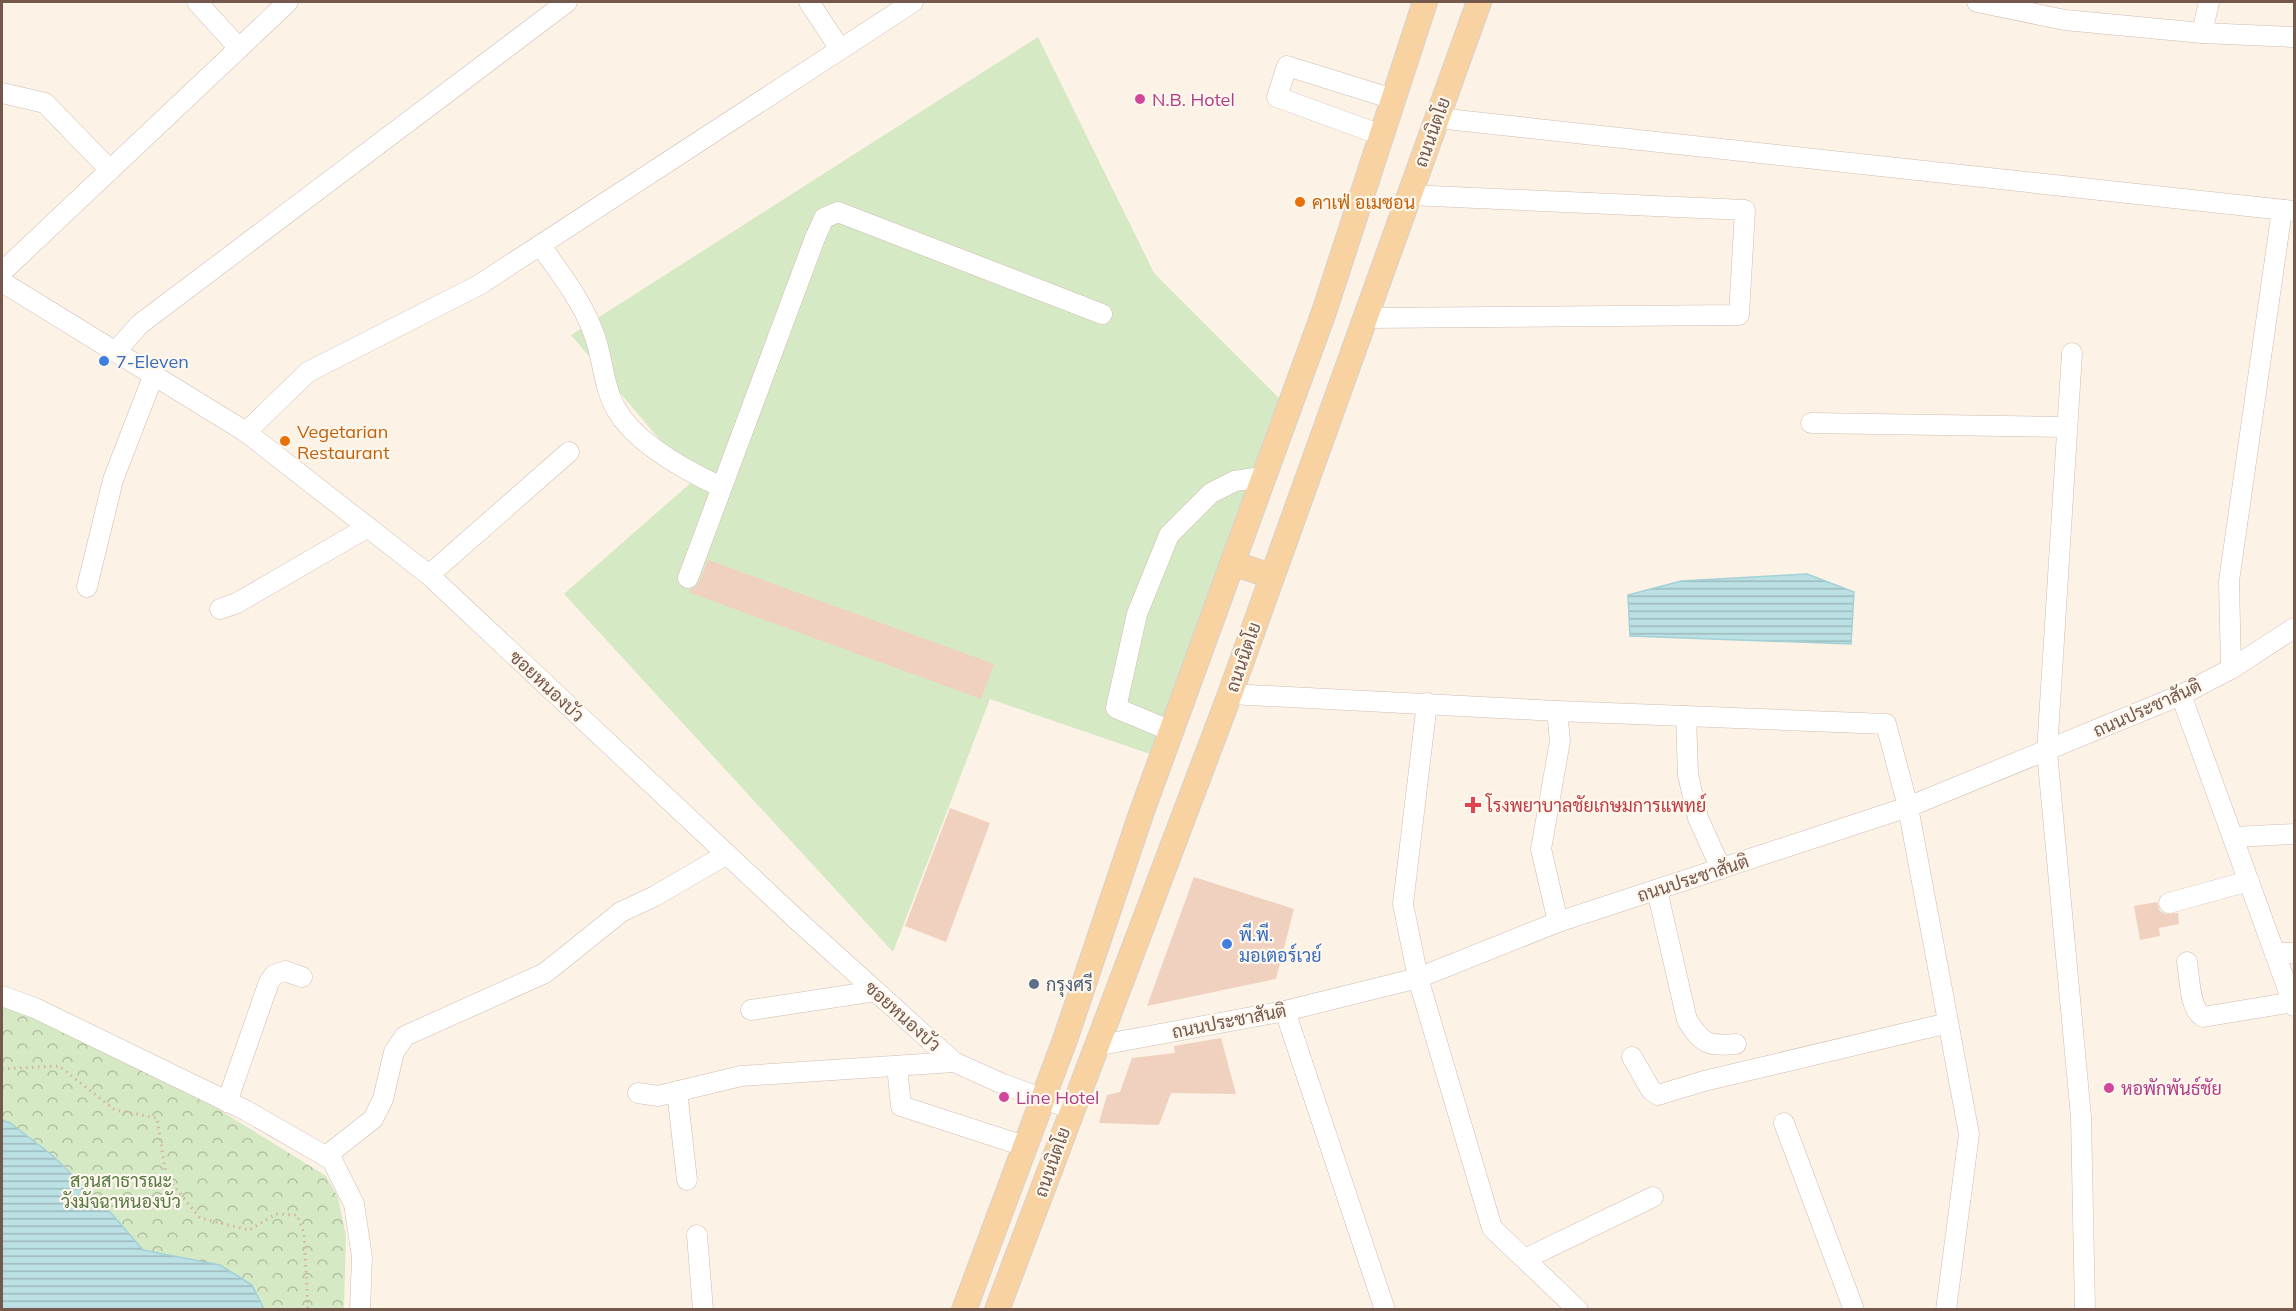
<svg xmlns="http://www.w3.org/2000/svg" width="2296" height="1311" font-family="Mulish,Sarabun,sans-serif">
<defs>
<pattern id="park-crowns" width="20" height="18" patternUnits="userSpaceOnUse" patternTransform="scale(1.5)"><rect width="20" height="18" fill="#d6e9c5"/><path d="M2 6a3 3 0 1 1 6 0M12 15a3 3 0 1 1 6 0" fill="none" stroke="#b2c0a2"/></pattern>
<pattern id="water-rules" width="6" height="5" patternUnits="userSpaceOnUse" patternTransform="scale(1.5)"><rect width="6" height="5" fill="#bbe1e5"/><path d="M0 2.5h6" fill="none" stroke="#9db9bc"/></pattern>
</defs>
<rect width="100%" height="100%" fill="#fcf2e6"/>
<!-- green -->
<polygon fill="#d6e9c5" points="1038,37 1154,273 1280,399 1150,754 990,699 893,952 564,594 694,480 571,335"/>
<!-- park -->
<polygon fill="url(#park-crowns)" points="2,1006 44,1020 197,1096 326,1176 338,1197 346,1236 344,1309 2,1310"/>
<!-- water -->
<g fill="url(#water-rules)" stroke="#a2d1d6" stroke-width="1.5">
<polygon points="1807,574 1854,592 1851,644 1630,636 1628,595 1681,581"/>
<polygon points="2,1120 10,1123 52,1155 111,1213 143,1250 220,1265 252,1285 264,1309 2,1309"/>
</g>
<!-- building -->
<g fill="#f0d0bf">
<polygon points="708,560 994,664 981,699 688,592 699,583"/>
<polygon points="950,808 990,823 946,942 905,926"/>
<polygon points="1194,877 1294,909 1276,979 1147,1006"/>
<polygon points="2157,902 2160,911 2165,914 2178,913 2179,924 2159,928 2160,936 2140,940 2134,906"/>
<polygon points="1221,1038 1236,1094 1171,1093 1159,1125 1099,1123 1107,1095 1120,1092 1132,1058 1175,1053 1174,1046"/>
</g>
<g fill="none" stroke-linecap="round" stroke-linejoin="round">
<!-- minor casing -->
<g stroke="#cfbcb0" stroke-width="21">
<g id="minor">
<polyline points="197,2 238,47"/>
<polyline points="809,2 840,49"/>
<polyline points="1977,2 2065,20 2202,33 2294,37"/>
<polyline points="2202,33 2209,2"/>
<polyline points="2,93 45,103 109,169"/>
<polyline points="1437,118 2294,211"/>
<polyline points="1381,135 1277,97 1287,66 1393,99"/>
<path d="M540,245C561,274 582,301 594,334C603,358 603,386 616,409C635,443 687,471 721,487"/>
<polyline points="2,272 288,2"/>
<polyline points="2,282 246,432 429,575 796,919 954,1062 1003,1084 1072,1109"/>
<polyline points="1365,318 1739,315 1745,210 1409,195"/>
<polyline points="116,351 140,324 567,2"/>
<polyline points="2072,353 2047,752 2081,1117 2085,1310"/>
<polyline points="1811,423 2067,427"/>
<polyline points="246,432 308,372 479,285 913,2"/>
<polyline points="429,575 569,452"/>
<polyline points="688,578 815,238 824,218 838,212 1102,314"/>
<polyline points="87,587 113,480 154,374"/>
<polyline points="220,609 237,603 368,527"/>
<polyline points="2231,669 2229,581 2282,210"/>
<polyline points="1230,694 1557,711 1886,724 1908,807 1969,1134 1946,1310"/>
<polyline points="2181,695 2294,1006"/>
<polyline points="1427,703 1403,904 1418,978 1492,1228 1578,1310"/>
<polyline points="1557,711 1560,741 1541,849 1558,922"/>
<polyline points="1686,716 1688,775 1698,818 1721,869"/>
<polyline points="1171,731 1116,708 1137,614 1169,535 1211,493 1235,481 1262,477"/>
<polyline points="2233,837 2294,834"/>
<path d="M1657,890L1687,1020C1703,1045 1708,1046 1736,1044"/>
<polyline points="2169,903 2249,881"/>
<polyline points="2275,953 2294,953"/>
<path d="M2187,962C2190,978 2189,1008 2203,1017L2293,1002"/>
<polyline points="2,996 35,1008 247,1111 332,1160 354,1204 362,1257 360,1310"/>
<polyline points="751,1010 876,991"/>
<polyline points="1285,1011 1385,1310"/>
<polyline points="1095,1046 1285,1011 1418,978 1558,922 1908,807 2181,695 2231,669 2294,628"/>
<polyline points="1632,1057 1651,1090 1658,1095 1704,1081 1948,1023"/>
<polyline points="897,1066 901,1106 1024,1146"/>
<polyline points="677,1091 687,1180"/>
<polyline points="638,1093 658,1096 741,1076 954,1062"/>
<polyline points="227,1102 269,982 274,975 285,971 302,977"/>
<polyline points="1784,1123 1854,1310"/>
<polyline points="326,1156 373,1119 383,1099 394,1052 405,1036 545,973 621,912 655,896 727,854"/>
<polyline points="697,1235 703,1310"/>
<polyline points="1525,1259 1653,1197"/>
</g>
</g>
<!-- major casing -->
<g stroke="#d8d0cd" stroke-width="26">
<g id="major">
<polyline points="1232,563 1271,576"/>
<polyline points="964,1310 1066,1037 1141,814 1324,312 1425,2"/>
<polyline points="997,1310 1230,694 1479,2"/>
</g>
</g>
<!-- path -->
<polyline stroke="#d5b3a2" stroke-width="3" stroke-dasharray="1.5 4.5" stroke-linecap="butt" points="2,1069 59,1066 115,1110 157,1118 166,1176 200,1218 249,1230 276,1214 297,1215 304,1233 308,1310"/>
<!-- minor -->
<use href="#minor" stroke="#fff" stroke-width="20"/>
<!-- major -->
<use href="#major" stroke="#f8d3a1" stroke-width="24"/>
</g>
<!-- markers -->
<g fill="#d1479c" stroke="#fef7ed" stroke-width="2">
<circle cx="1140" cy="99" r="6"/>
<circle cx="2109" cy="1088" r="6"/>
<circle cx="1004" cy="1097" r="6"/>
</g>
<g fill="#e8710a" stroke="#fef7ed" stroke-width="2">
<circle cx="1300" cy="202" r="6"/>
<circle cx="285" cy="441" r="6"/>
</g>
<g fill="#3f7fe0" stroke="#fef7ed" stroke-width="2">
<circle cx="104" cy="361" r="6"/>
<circle cx="1227" cy="944" r="6"/>
</g>
<path fill="#e0444e" stroke="#fef7ed" stroke-width="2" d="M1470 796h6v6h6v6h-6v6h-6v-6h-6v-6h6z"/>
<circle fill="#5c6f8a" stroke="#fef7ed" stroke-width="2" cx="1034" cy="984" r="6"/>
<g text-anchor="middle" dominant-baseline="central" stroke-width="4.5" stroke-linejoin="round" paint-order="stroke">
<!-- hotel labels -->
<g font-size="18" fill="#b23c85" stroke="#fef7ed" text-anchor="start">
<text x="1152" y="99">N.B. Hotel</text>
<text x="2121" y="1088">หอพักพันธ์ชัย</text>
<text x="1016" y="1097">Line Hotel</text>
</g>
<!-- street labels -->
<g font-size="18" fill="#75584c" stroke="#fef7ed">
<text transform="translate(1432 132) rotate(-70)">ถนนนิตโย</text>
<text transform="translate(1243 657) rotate(-71)">ถนนนิตโย</text>
<text transform="translate(547 686) rotate(43)">ซอยหนองบัว</text>
<text transform="translate(2147 708) rotate(-24)">ถนนประชาสันติ</text>
<text transform="translate(1693 878) rotate(-18)">ถนนประชาสันติ</text>
<text transform="translate(903 1016) rotate(42)">ซอยหนองบัว</text>
<text transform="translate(1229 1021) rotate(-11)">ถนนประชาสันติ</text>
<text transform="translate(1052 1162) rotate(-70)">ถนนนิตโย</text>
</g>
<!-- food labels -->
<g font-size="18" fill="#c56008" stroke="#fef7ed" text-anchor="start">
<text x="1312" y="202">คาเฟ่ อเมซอน</text>
<text x="297" y="431">Vegetarian<tspan x="297" dy="21">Restaurant</tspan></text>
</g>
<!-- shop labels -->
<g font-size="18" fill="#366cbe" stroke="#fef7ed" text-anchor="start">
<text x="116" y="361">7-Eleven</text>
<text x="1239" y="934">พี.พี.<tspan x="1239" dy="21">มอเตอร์เวย์</tspan></text>
</g>
<!-- health labels -->
<g font-size="18" fill="#be3a42" stroke="#fef7ed" text-anchor="start">
<text x="1486" y="805">โรงพยาบาลชัยเกษมการแพทย์</text>
</g>
<!-- service labels -->
<g font-size="18" fill="#4e5e75" stroke="#fef7ed" text-anchor="start">
<text x="1046" y="984">กรุงศรี</text>
</g>
<!-- park labels -->
<g font-size="18" fill="#567a43" stroke="#fef7ed">
<text x="121" y="1180">สวนสาธารณะ<tspan x="121" dy="21">วังมัจฉาหนองบัว</tspan></text>
</g>
</g>
<!-- border -->
<rect width="2296" height="1311" fill="none" stroke="#75584c" stroke-width="6"/>
</svg>
